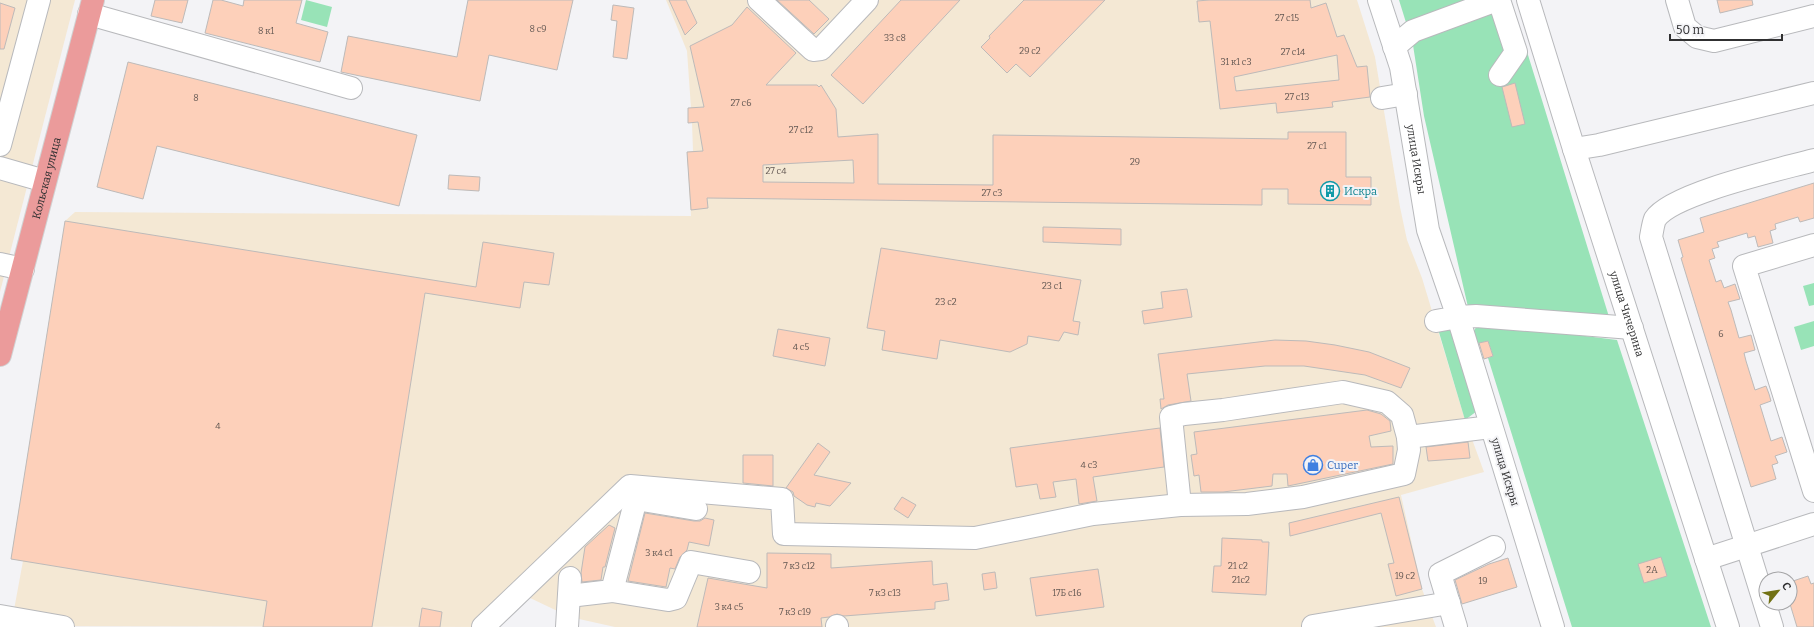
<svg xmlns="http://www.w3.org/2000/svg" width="1814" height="627" font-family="Bitter,serif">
<rect width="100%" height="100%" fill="#f3f3f6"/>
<!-- industrial -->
<g fill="#f4e8d4">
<polygon points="0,0 75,0 0,292"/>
<polygon points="666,0 1357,0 1375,57 1400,207 1407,240 1422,278 1465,420 1484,472 1401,495 1422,589 1436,627 615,627 570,617 528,597 499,627 11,626 23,561 11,559 65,221 75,212 691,216 687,152 693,151 692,123 703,122 702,107 691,108 687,51"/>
</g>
<!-- green -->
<g fill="#98e3b7">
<polygon points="306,0 332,7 327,27 301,20"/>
<polygon points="1399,0 1511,0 1610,320 1468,307 1424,116 1413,45"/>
<polygon points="1814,283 1814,305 1809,306 1803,286"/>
<polygon points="1814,321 1814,346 1801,350 1794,327"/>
<polygon points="1483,323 1617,340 1711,627 1572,627 1488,358 1493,356 1488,341 1477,344 1473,332 1477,326"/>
<polygon points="1438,329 1452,330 1477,411 1465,420"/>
</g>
<!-- building -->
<g fill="#fdd0ba" stroke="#bdbab9" fill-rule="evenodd">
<polygon points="155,0 188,0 182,23 151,16"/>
<polygon points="213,0 221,0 243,6 244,0 302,0 296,23 328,32 320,62 205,33"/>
<polygon points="468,0 573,0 557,70 489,55 480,101 341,72 348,36 457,57"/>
<polygon points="669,0 686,0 697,23 685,35"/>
<polygon points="777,0 809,0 829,19 814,34"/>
<polygon points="901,0 960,0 863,104 831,75"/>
<polygon points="1024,0 1105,0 1030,77 1016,64 1007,73 981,47 990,38 989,36"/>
<path d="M1209,0H1310L1311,8L1326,3L1337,37L1344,35L1357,67L1367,66L1370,97L1332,102L1333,107L1277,113L1276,103L1220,109L1210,21L1199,22L1197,1ZM1337,55L1339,80L1236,91L1234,77Z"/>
<polygon points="1717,0 1752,0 1753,5 1720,13"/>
<polygon points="0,3 15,8 4,49 0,49"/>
<polygon points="613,5 634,8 627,59 613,57 617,21 611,20"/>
<path d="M747,7L796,53L766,85H817L819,87L821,85L836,109L838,137L878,134V184L993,185V135L1288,139V132H1346V177H1371V205L1288,204V189H1262V205L707,198L708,208L691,210L687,152L703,151L698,122L688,123V108L704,107L690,46L732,25ZM853,160L854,183L763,182V165Z"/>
<polygon points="128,62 417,135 399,206 157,146 143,199 97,187"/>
<polygon points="1515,83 1525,124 1512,127 1502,87"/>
<polygon points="449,175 480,177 479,191 448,189"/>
<polygon points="1814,183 1814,218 1800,222 1798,217 1775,224 1776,229 1770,231 1773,243 1758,247 1755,236 1748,238 1747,233 1717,242 1719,247 1712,249 1715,258 1709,260 1716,282 1721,280 1724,288 1735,284 1740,299 1728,302 1731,310 1739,338 1751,335 1755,350 1744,353 1746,361 1755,390 1766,386 1769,394 1771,401 1760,405 1771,441 1782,437 1787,452 1775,456 1778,463 1772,465 1776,479 1751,487 1681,258 1683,257 1678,240 1704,232 1700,218"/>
<polygon points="65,221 476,287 483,242 554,253 549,285 524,282 520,308 425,293 372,627 263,627 267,601 11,559"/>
<polygon points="1043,227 1121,229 1121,245 1043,242"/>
<polygon points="881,248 1081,280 1073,321 1080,322 1078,335 1064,332 1059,341 1028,336 1027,344 1010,352 940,340 937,359 882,350 885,331 867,328"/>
<polygon points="1187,289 1192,317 1144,324 1142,311 1163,308 1161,292"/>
<polygon points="778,329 830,338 825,366 773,356"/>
<polygon points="1275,340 1306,341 1335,345 1369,352 1410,368 1401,388 1365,375 1304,366 1265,366 1187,374 1191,401 1168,405 1161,409 1160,399 1164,399 1158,354"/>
<polygon points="1488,341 1493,356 1484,359 1479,343"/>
<polygon points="1367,410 1381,414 1390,421 1391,431 1369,436 1371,447 1393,446 1393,464 1288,486 1287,474 1273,474 1272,486 1223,492 1201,492 1199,475 1194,476 1191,455 1197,454 1194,432"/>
<polygon points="1160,428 1164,467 1093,477 1097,501 1079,504 1076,479 1053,482 1056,497 1040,499 1037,484 1016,487 1010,448"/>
<polygon points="1468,442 1470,458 1428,461 1426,447"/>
<polygon points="818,443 830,452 814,475 851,483 830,506 816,503 815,507 807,505 794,496 793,492 786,488"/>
<polygon points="743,455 773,455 773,486 743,483"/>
<polygon points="902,497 916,505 908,518 894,509"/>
<polygon points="1399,497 1422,589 1396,596 1388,564 1394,563 1381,513 1290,536 1289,523"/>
<polygon points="645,513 694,521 700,521 705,518 714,520 709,546 689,542 687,550 680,557 675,569 670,568 666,587 628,581"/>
<polygon points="609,525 615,528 605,567 603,567 601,580 582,582 581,573 585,547"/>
<polygon points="1222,538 1262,540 1262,542 1269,542 1266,595 1212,592 1214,566 1221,566"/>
<polygon points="767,553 831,554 831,568 932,561 933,585 947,583 949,600 935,602 935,609 844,616 837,614 829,617 821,618 822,627 697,627 708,578 767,588"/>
<polygon points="1661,557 1667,576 1644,583 1638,564"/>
<polygon points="1508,558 1517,587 1462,604 1455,580 1489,564"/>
<polygon points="1098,569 1104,607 1036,616 1030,578"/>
<polygon points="995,572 997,588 984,590 982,574"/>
<polygon points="1808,576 1811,584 1814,583 1814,627 1797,627 1790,604 1790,582"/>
<polygon points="422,608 442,612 440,627 419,627"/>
</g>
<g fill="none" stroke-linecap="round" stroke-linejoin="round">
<!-- minor casing -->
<g stroke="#b8b9bc" stroke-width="24">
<g id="minor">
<polyline points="759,0 813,50 821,49 867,0"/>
<path id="s1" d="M1379,0L1401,67L1428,230L1458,317L1436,321"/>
<polyline points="1499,0 1516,52 1500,75"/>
<path id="s2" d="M1528,0L1574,149L1728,627"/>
<polyline points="1677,0 1685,27 1697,37 1714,41 1814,16"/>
<polyline points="89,14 351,88"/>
<polyline points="1394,47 1413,31 1497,0"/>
<polyline points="1382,98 1406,94"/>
<polyline points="0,145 39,0"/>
<polyline points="1574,149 1599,145 1814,93"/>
<polyline points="0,168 45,181"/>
<polyline points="1814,245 1744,266 1814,491"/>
<polyline points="0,264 23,269"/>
<polyline points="1180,505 1171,417 1184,414 1223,410 1343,392 1387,402 1402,415 1408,437"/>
<polyline points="1706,559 1814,524"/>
<polyline points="612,591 668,600 676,598 691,562 749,572"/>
<polyline points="569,596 612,591 636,499 696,509"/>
<polyline points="0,616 63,627"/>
<polyline points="837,626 837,627"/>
<polyline points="1313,626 1449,603"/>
<polyline points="483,627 630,486 782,499 784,534 975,538 1093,514 1180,505 1247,504 1303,497 1404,474 1409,450 1408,437 1491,427"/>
<polyline points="567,627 570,578"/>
<polyline points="1456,627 1440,574 1494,547"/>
<polyline points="1553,627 1458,317 1476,316 1632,328"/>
<path d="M1772,627L1651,237C1652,232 1653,224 1655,219C1672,193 1782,169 1814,160"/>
</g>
</g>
<!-- major casing -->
<g stroke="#d1d1d2" stroke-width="24">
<g id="major">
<path id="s3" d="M0,355L93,0"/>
</g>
</g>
<!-- minor -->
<use href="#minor" stroke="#fff" stroke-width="22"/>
<!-- major -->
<use href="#major" stroke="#eb9b9b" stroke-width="22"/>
</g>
<!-- icons -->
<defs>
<g id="building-ring" transform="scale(1)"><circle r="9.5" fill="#f3f3f6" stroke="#0f9aa8" stroke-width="1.5"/><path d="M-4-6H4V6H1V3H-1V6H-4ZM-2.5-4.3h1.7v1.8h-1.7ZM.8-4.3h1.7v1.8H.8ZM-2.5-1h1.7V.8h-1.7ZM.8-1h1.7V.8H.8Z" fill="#0f9aa8"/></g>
<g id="shop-ring" transform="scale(1)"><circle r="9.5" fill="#f3f3f6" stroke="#3f7fe0" stroke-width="1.5"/><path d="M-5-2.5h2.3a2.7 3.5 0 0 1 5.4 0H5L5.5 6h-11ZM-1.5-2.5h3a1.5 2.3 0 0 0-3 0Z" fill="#3f7fe0"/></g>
</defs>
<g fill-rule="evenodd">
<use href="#building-ring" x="1330" y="191"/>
<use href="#shop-ring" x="1313" y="465"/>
</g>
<g text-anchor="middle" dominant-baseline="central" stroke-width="4" stroke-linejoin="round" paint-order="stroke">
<!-- number labels -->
<g font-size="9" fill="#635853">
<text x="1287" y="18">27 с15</text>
<text x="538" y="29">8 с9</text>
<text x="266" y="31">8 к1</text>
<text x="895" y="38">33 с8</text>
<text x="1030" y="51">29 с2</text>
<text x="1293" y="52">27 c14</text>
<text x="1236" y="62">31 к1 с3</text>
<text x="1297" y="97">27 с13</text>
<text x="196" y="98">8</text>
<text x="741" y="103">27 с6</text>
<text x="801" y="130">27 с12</text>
<text x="1317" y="146">27 с1</text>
<text x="1135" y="162">29</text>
<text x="776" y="171">27 с4</text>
<text x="992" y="193">27 с3</text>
<text x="1052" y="286">23 с1</text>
<text x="946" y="302">23 с2</text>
<text x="1721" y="334">6</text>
<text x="801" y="347">4 с5</text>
<text x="218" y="426">4</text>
<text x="1089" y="465">4 с3</text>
<text x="659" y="553">3 к4 с1</text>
<text x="799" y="566">7 к3 с12</text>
<text x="1238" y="566">21 с2</text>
<text x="1652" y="570">2А</text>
<text x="1405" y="576">19 с2</text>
<text x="1241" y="580">21с2</text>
<text x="1483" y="581">19</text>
<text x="885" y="593">7 к3 с13</text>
<text x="1067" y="593">17Б с16</text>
<text x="729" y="607">3 к4 с5</text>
<text x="795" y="612">7 к3 с19</text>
</g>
<!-- street labels -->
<g font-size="11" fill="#303031" stroke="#f3f3f6">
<text stroke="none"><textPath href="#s1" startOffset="164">улица Искры</textPath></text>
<text stroke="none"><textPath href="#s3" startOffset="183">Кольская улица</textPath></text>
<text stroke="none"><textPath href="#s2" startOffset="329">улица Чичерина</textPath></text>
<text transform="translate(1505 472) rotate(73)">улица Искры</text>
</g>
<!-- culture labels -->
<g font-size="11" fill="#0d838f" stroke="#f3f3f6" text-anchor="start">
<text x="1344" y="191">Искра</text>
</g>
<!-- shop labels -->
<g font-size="11" fill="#366cbe" stroke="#f3f3f6" text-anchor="start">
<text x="1327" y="465">Cuper</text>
</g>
</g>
<!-- north arrow -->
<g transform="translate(1778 591) rotate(60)"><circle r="19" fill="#f3f3f6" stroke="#a5a5a7"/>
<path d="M0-3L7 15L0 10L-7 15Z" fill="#717114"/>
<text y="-6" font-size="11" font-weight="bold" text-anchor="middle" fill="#303031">С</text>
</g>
<!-- scale -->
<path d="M1670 34v6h112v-6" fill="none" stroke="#303031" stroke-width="2"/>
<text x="1676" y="34" font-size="12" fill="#303031" stroke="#f3f3f6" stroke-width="3" paint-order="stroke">50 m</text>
</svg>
